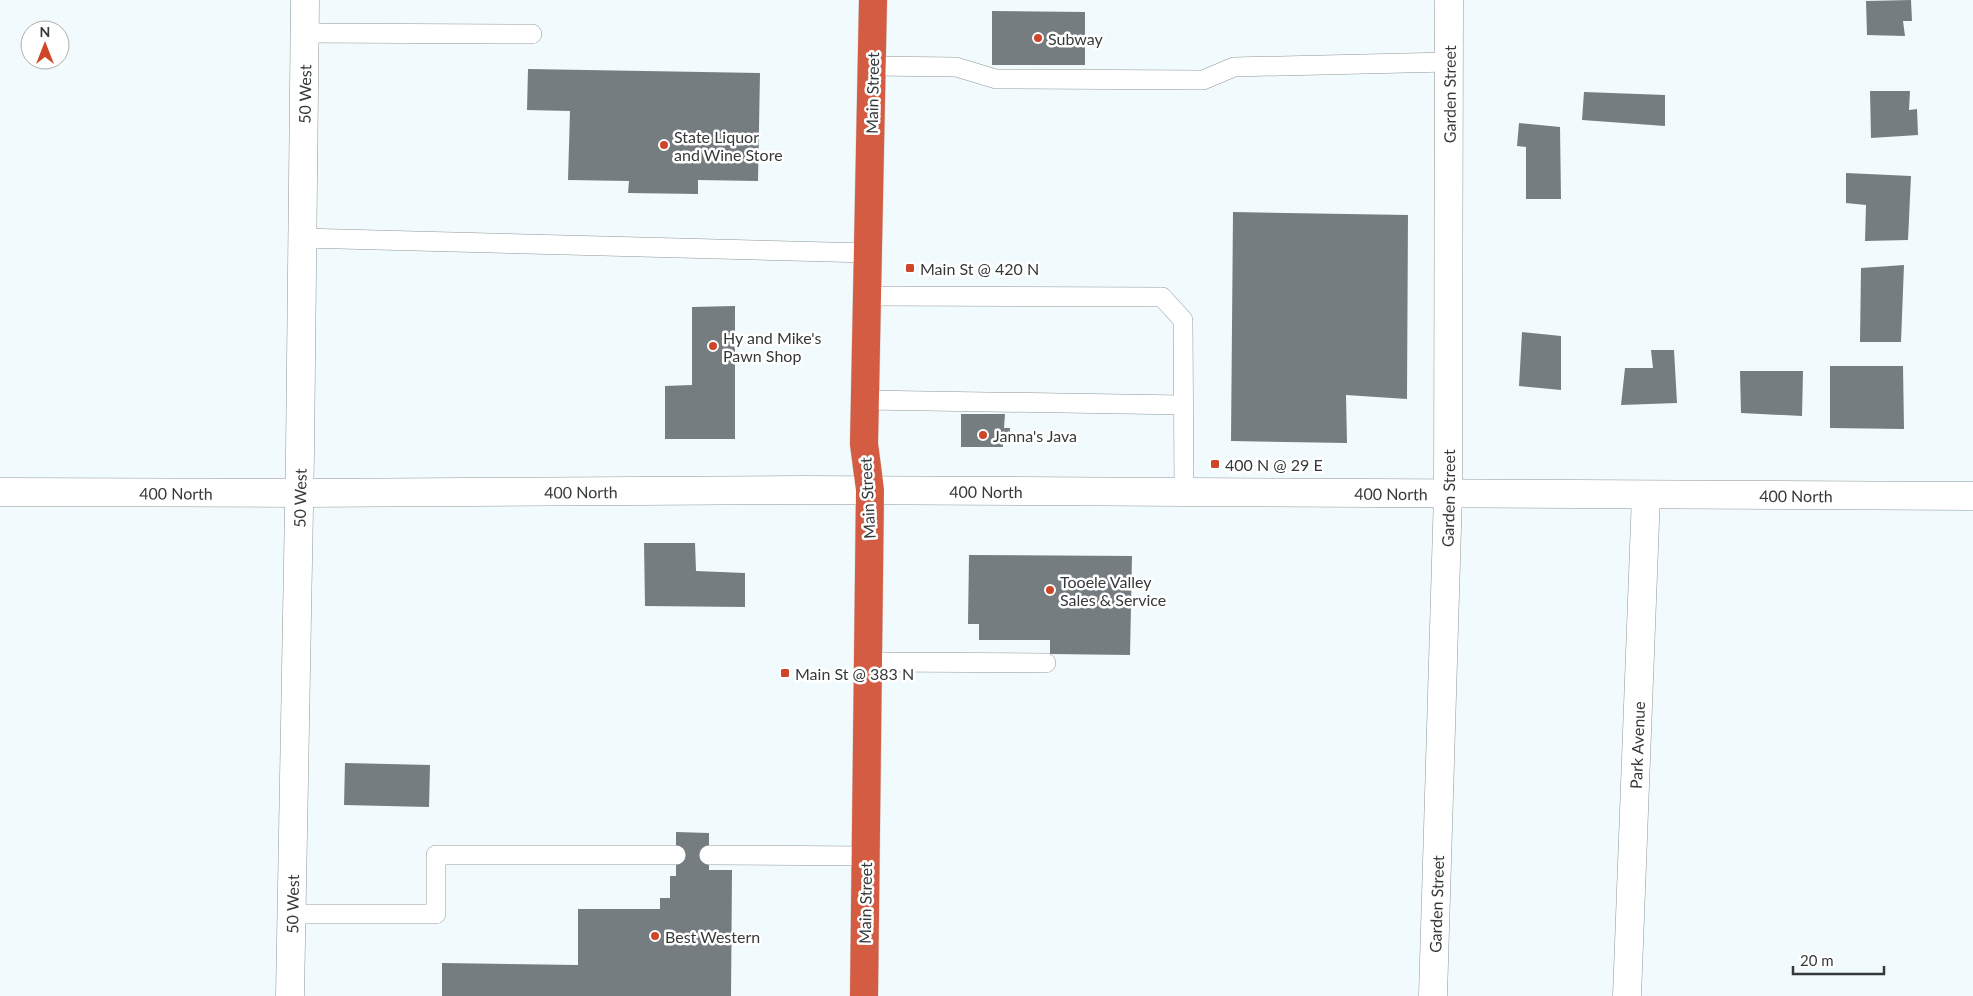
<svg xmlns="http://www.w3.org/2000/svg" width="1973" height="996" font-family="Lato,sans-serif">
<rect width="100%" height="100%" fill="#f1fafd"/>
<!-- building -->
<g fill="#767d81">
<polygon points="1911,0 1912,21 1903,21 1905,36 1867,35 1866,1"/>
<polygon points="992,11 1085,12 1085,65 992,65"/>
<polygon points="528,69 760,73 758,181 698,180 698,194 628,193 629,181 568,180 570,111 527,110"/>
<polygon points="1870,91 1910,91 1909,110 1917,109 1918,135 1871,138"/>
<polygon points="1584,92 1665,95 1665,126 1582,120"/>
<polygon points="1519,123 1560,127 1561,199 1526,199 1526,147 1517,146"/>
<polygon points="1846,173 1911,176 1908,240 1865,241 1866,205 1846,203"/>
<polygon points="1233,212 1408,215 1407,399 1346,395 1347,443 1231,441"/>
<polygon points="1904,265 1901,342 1860,342 1861,268"/>
<polygon points="735,306 735,439 665,439 665,386 692,385 692,307"/>
<polygon points="1522,332 1561,336 1561,390 1519,386"/>
<polygon points="1651,350 1674,350 1677,403 1621,405 1625,368 1653,368"/>
<polygon points="1830,366 1903,366 1904,429 1830,428"/>
<polygon points="1740,371 1803,371 1802,416 1741,413"/>
<polygon points="961,414 1005,414 1004,428 1010,428 1010,444 1003,444 1003,447 961,447"/>
<polygon points="644,543 695,543 696,571 745,573 745,607 645,606"/>
<polygon points="969,555 1132,556 1130,655 1050,654 1050,640 979,640 979,624 968,624"/>
<polygon points="345,763 430,765 429,807 344,805"/>
<polygon points="676,832 709,833 709,870 732,870 731,996 442,996 442,963 578,965 578,909 660,909 660,898 670,898 670,876 676,876"/>
</g>
<g fill="none" stroke-linecap="round" stroke-linejoin="round">
<!-- lane casing -->
<g stroke="#90979b" stroke-width="20">
<g id="lane">
<polyline points="305,33 532,34"/>
<polyline points="872,66 956,67 996,79 1203,80 1234,67 1448,62"/>
<polyline points="302,238 868,253"/>
<polyline points="868,296 1162,297 1183,320 1184,492"/>
<polyline points="866,400 1183,405"/>
<polyline points="869,662 1046,663"/>
<polyline points="709,855 866,856"/>
<polyline points="292,914 436,914 436,855 676,855"/>
</g>
</g>
<!-- street casing -->
<g stroke="#90979b" stroke-width="29">
<g id="street">
<path id="s1" d="M290,996L300,453L305,0"/>
<path id="s2" d="M1433,996L1448,494L1449,0"/>
<path id="s3" d="M1627,996L1646,495"/>
</g>
</g>
<!-- secondary casing -->
<g stroke="#90979b" stroke-width="29">
<g id="secondary">
<path id="s4" d="M0,492L299,493L804,490L1973,496"/>
</g>
</g>
<!-- highway casing -->
<g stroke="#d7d7d8" stroke-width="29">
<polyline id="highway" points="864,996 870,490 864,444 873,0"/>
</g>
<!-- lane -->
<use href="#lane" stroke="#fff" stroke-width="19"/>
<!-- street -->
<use href="#street" stroke="#fff" stroke-width="28"/>
<!-- secondary -->
<use href="#secondary" stroke="#fff" stroke-width="28"/>
<!-- highway -->
<use href="#highway" stroke="#d45c42" stroke-width="28"/>
</g>
<!-- markers -->
<g fill="#cf4527" stroke="#fff" stroke-width="2">
<circle cx="1038" cy="38" r="5"/>
<circle cx="664" cy="145" r="5"/>
<rect x="905" y="263" width="10" height="10" rx="2.5"/>
<circle cx="713" cy="346" r="5"/>
<circle cx="983" cy="435" r="5"/>
<rect x="1210" y="459" width="10" height="10" rx="2.5"/>
<circle cx="1050" cy="590" r="5"/>
<rect x="780" y="668" width="10" height="10" rx="2.5"/>
<circle cx="655" cy="936" r="5"/>
</g>
<g text-anchor="middle" dominant-baseline="central" stroke-width="5" stroke-linejoin="round" paint-order="stroke">
<!-- poi labels -->
<g font-size="16" fill="#36393a" stroke="#fff" text-anchor="start">
<text x="1048" y="38">Subway</text>
<text x="674" y="136">State Liquor<tspan x="674" dy="18">and Wine Store</tspan></text>
<text x="920" y="268">Main St @ 420 N</text>
<text x="723" y="337">Hy and Mike's<tspan x="723" dy="18">Pawn Shop</tspan></text>
<text x="993" y="435">Janna's Java</text>
<text x="1225" y="464">400 N @ 29 E</text>
<text x="1060" y="581">Tooele Valley<tspan x="1060" dy="18">Sales &amp; Service</tspan></text>
<text x="795" y="673">Main St @ 383 N</text>
<text x="665" y="936">Best Western</text>
</g>
<!-- street labels -->
<g font-size="16" fill="#36393a" stroke="#fff">
<text stroke="none"><textPath href="#s1" startOffset="902">50 West</textPath></text>
<text transform="translate(872 93) rotate(-89)">Main Street</text>
<text stroke="none"><textPath href="#s2" startOffset="902">Garden Street</textPath></text>
<text stroke="none"><textPath href="#s4" startOffset="581">400 North</textPath></text>
<text stroke="none"><textPath href="#s4" startOffset="986">400 North</textPath></text>
<text stroke="none"><textPath href="#s4" startOffset="176">400 North</textPath></text>
<text stroke="none"><textPath href="#s4" startOffset="1391">400 North</textPath></text>
<text stroke="none"><textPath href="#s4" startOffset="1796">400 North</textPath></text>
<text stroke="none"><textPath href="#s1" startOffset="498">50 West</textPath></text>
<text transform="translate(867 498) rotate(-93)">Main Street</text>
<text stroke="none"><textPath href="#s2" startOffset="498">Garden Street</textPath></text>
<text stroke="none"><textPath href="#s3" startOffset="251">Park Avenue</textPath></text>
<text stroke="none"><textPath href="#s1" startOffset="92">50 West</textPath></text>
<text transform="translate(865 903) rotate(-89)">Main Street</text>
<text stroke="none"><textPath href="#s2" startOffset="92">Garden Street</textPath></text>
</g>
</g>
<!-- north arrow -->
<g transform="translate(45 45)"><circle r="24" fill="#ffffff" stroke="#afb0b0"/>
<path d="M0-4L9 19L0 12L-9 19Z" fill="#cf4527"/>
<text y="-8" font-size="14" font-weight="bold" text-anchor="middle" fill="#36393a">N</text>
</g>
<!-- scale -->
<path d="M1793 966v8h91v-8" fill="none" stroke="#36393a" stroke-width="2.5"/>
<text x="1800" y="966" font-size="15" fill="#36393a" stroke="#ffffff" stroke-width="4" paint-order="stroke">20 m</text>
</svg>
